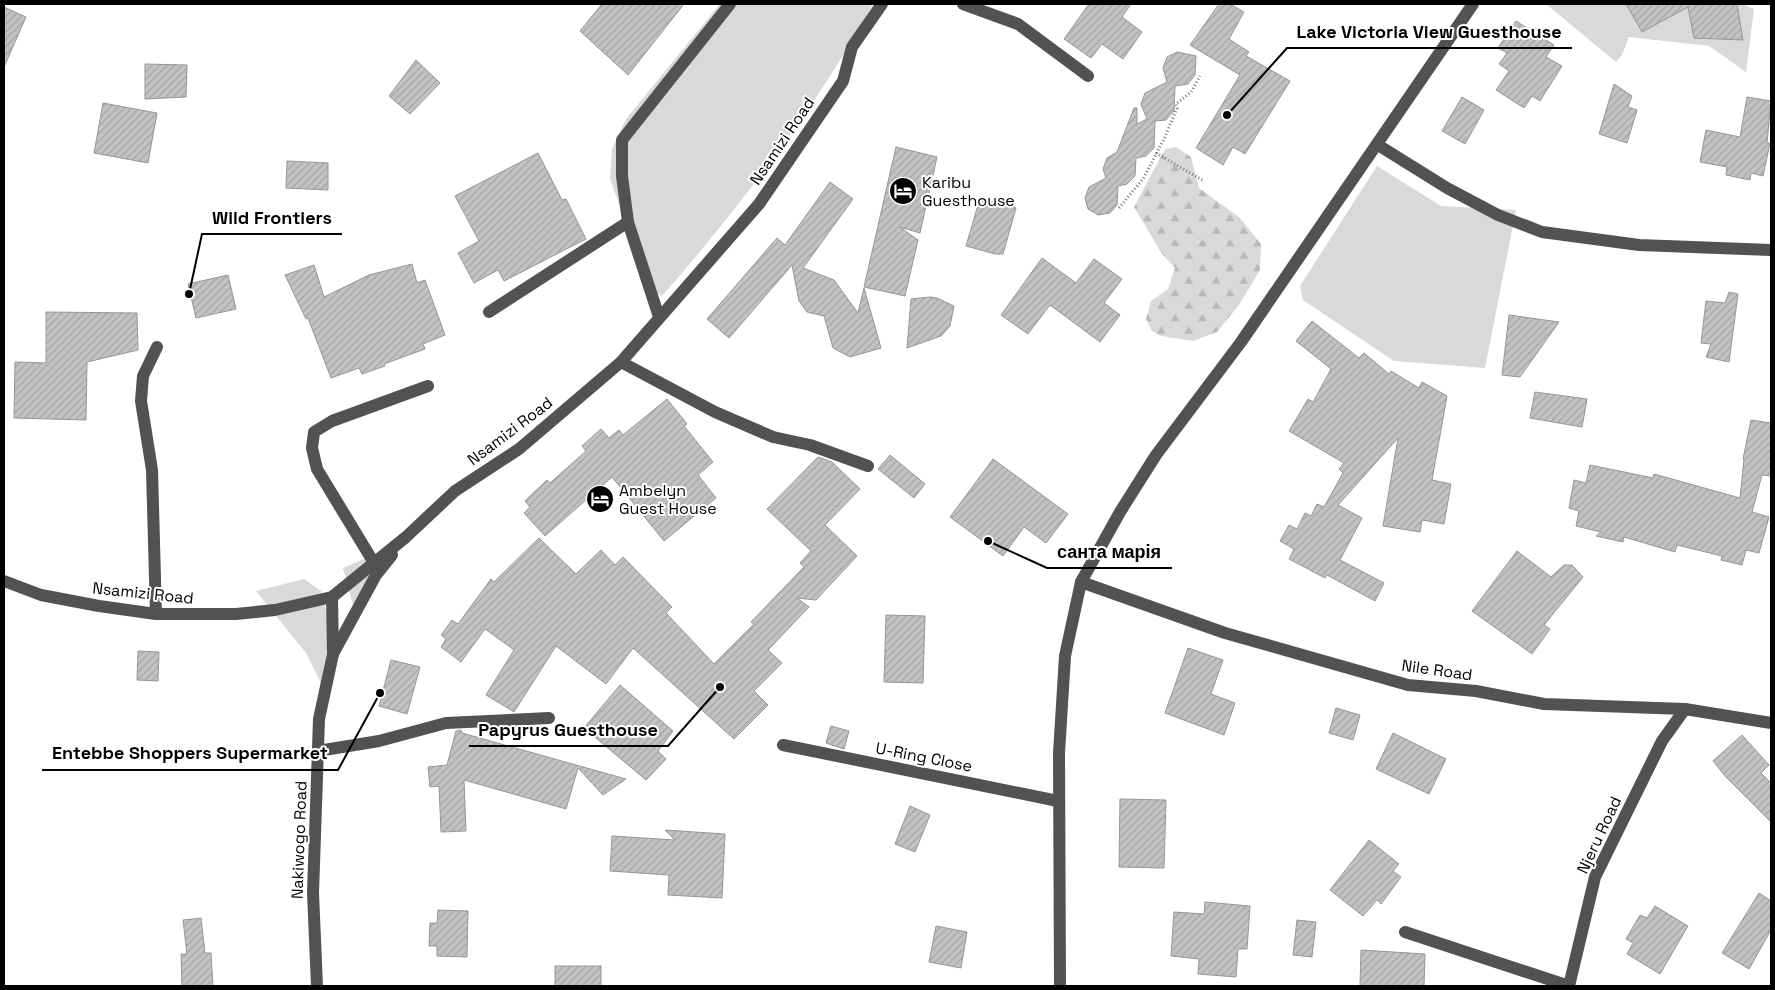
<svg xmlns="http://www.w3.org/2000/svg" width="1775" height="990" font-family="'Space Grotesk',sans-serif">
<defs>
<pattern id="forest-firs" width="22" height="20" patternUnits="userSpaceOnUse" patternTransform="scale(1.25)"><rect width="22" height="20" fill="#d9d9d9"/><path d="M5 1l3.5 6h-7zM16 11l3.5 6h-7z" fill="#b8b8b8"/></pattern>
<pattern id="building-hatch" width="6" height="6" patternUnits="userSpaceOnUse" patternTransform="scale(1.25)"><rect width="6" height="6" fill="#c2c2c2"/><path d="M-1 1l2-2M0 6l6-6M5 7l2-2" fill="none" stroke="#a5a5a5"/></pattern>
</defs>
<rect width="100%" height="100%" fill="#fff"/>
<!-- grass -->
<g fill="#d9d9d9">
<path d="M720,4H873C817,106 739,208 662,296L649,287L610,179L612,149L626,119Z"/>
<polygon points="1546,4 1742,4 1754,9 1746,72 1709,46 1629,37 1622,55 1616,62"/>
<polygon points="1377,166 1441,206 1516,210 1485,368 1394,361 1303,300 1300,286"/>
<polygon points="389,548 354,608 343,568"/>
<polygon points="304,579 321,591 331,630 321,683 306,653 256,591"/>
</g>
<!-- forest -->
<polygon fill="url(#forest-firs)" points="1176,147 1191,157 1199,188 1240,218 1261,244 1260,270 1239,305 1217,332 1193,341 1161,336 1152,331 1146,319 1151,301 1168,289 1175,268 1162,254 1134,207 1165,149"/>
<!-- building -->
<g fill="url(#building-hatch)" stroke="#969696">
<polygon points="602,4 684,4 628,75 580,31"/>
<polygon points="1089,4 1131,4 1122,17 1142,32 1123,59 1102,44 1091,58 1064,39"/>
<polygon points="1219,4 1230,4 1244,12 1229,39 1249,52 1246,56 1290,81 1245,154 1233,147 1223,165 1196,148 1240,75 1190,45"/>
<polygon points="1626,4 1737,4 1743,40 1694,38 1688,7 1642,32"/>
<polygon points="4,7 26,17 4,67"/>
<polygon points="1516,21 1554,45 1546,57 1562,66 1540,101 1532,96 1524,108 1496,90 1509,71 1499,64 1507,53 1498,48"/>
<polygon points="1177,52 1196,56 1195,75 1188,84 1175,86 1174,111 1166,120 1155,121 1154,148 1146,156 1136,158 1135,176 1127,184 1118,186 1117,205 1110,213 1098,215 1088,209 1085,198 1089,187 1106,178 1103,169 1107,158 1117,152 1134,108 1137,108 1137,124 1147,119 1141,104 1145,93 1167,82 1163,68 1167,57"/>
<polygon points="416,60 440,83 410,114 389,96"/>
<polygon points="145,64 187,65 186,97 145,99"/>
<polygon points="1614,84 1632,96 1628,107 1637,110 1627,143 1599,134"/>
<polygon points="1462,97 1484,110 1465,144 1442,131"/>
<polygon points="1747,97 1771,101 1767,143 1770,143 1763,176 1751,173 1750,180 1726,175 1727,167 1700,162 1706,130 1740,137"/>
<polygon points="103,103 157,113 148,163 94,153"/>
<polygon points="896,147 937,157 920,233 900,227 918,240 905,296 864,287"/>
<polygon points="538,153 562,200 566,199 586,239 504,281 498,270 474,283 458,253 479,241 455,196"/>
<polygon points="287,161 328,163 328,190 286,188"/>
<polygon points="830,182 853,199 803,268 834,280 858,313 864,288 881,348 850,357 833,348 824,316 807,312 799,301 792,265 729,338 707,319 777,238 785,245"/>
<polygon points="980,198 1016,208 1003,254 995,254 966,246"/>
<polygon points="1042,258 1076,283 1094,259 1122,279 1104,303 1120,315 1100,342 1050,305 1028,334 1001,315"/>
<polygon points="412,264 417,283 425,280 445,335 423,344 425,349 384,364 385,366 362,374 359,368 331,378 308,318 306,319 285,275 314,265 324,297 369,275"/>
<polygon points="228,275 236,309 196,318 188,284"/>
<polygon points="1729,292 1738,294 1729,362 1706,357 1711,344 1701,343 1706,301 1725,303"/>
<polygon points="930,297 937,298 954,306 950,326 941,336 907,348 911,299"/>
<polygon points="46,312 137,313 138,350 87,362 86,420 14,418 15,362 46,363"/>
<polygon points="1509,315 1559,322 1520,377 1502,375"/>
<polygon points="1312,321 1359,358 1364,353 1389,374 1391,371 1419,388 1422,382 1447,396 1432,480 1451,484 1444,524 1422,520 1420,532 1383,526 1398,438 1338,505 1362,518 1340,560 1384,583 1375,601 1327,575 1325,578 1289,559 1294,549 1280,541 1289,525 1297,529 1305,513 1311,516 1317,504 1324,507 1343,473 1339,469 1344,463 1289,431 1308,399 1313,402 1331,369 1296,341"/>
<polygon points="1535,392 1587,399 1582,427 1530,418"/>
<polygon points="667,399 687,424 684,426 713,462 698,475 716,498 664,541 612,477 545,536 524,513 530,507 525,501 547,480 550,483 586,451 582,446 601,429 609,438 619,430 623,435"/>
<polygon points="1751,420 1771,423 1771,476 1762,475 1752,512 1769,517 1759,553 1746,550 1742,565 1721,560 1722,556 1677,545 1675,552 1624,537 1623,542 1596,536 1601,532 1576,526 1579,511 1569,508 1574,480 1586,483 1590,465 1653,478 1654,474 1740,498 1744,459 1743,459"/>
<polygon points="890,455 925,484 914,498 878,469"/>
<polygon points="818,457 832,462 860,489 825,525 857,556 816,600 797,598 809,607 768,650 782,663 754,691 768,705 734,739 633,648 606,684 556,646 514,712 486,695 514,650 485,629 461,662 441,647 446,639 441,635 452,620 458,624 491,579 494,582 539,538 576,574 601,550 615,565 623,557 672,607 666,613 714,664 754,624 751,622 804,567 800,563 811,551 767,509"/>
<polygon points="993,459 1068,514 1046,543 1024,527 1003,556 950,517"/>
<polygon points="1517,551 1551,577 1564,565 1572,565 1583,577 1544,625 1550,629 1532,654 1472,611"/>
<polygon points="886,615 925,616 923,683 884,682"/>
<polygon points="1188,648 1223,660 1211,694 1235,703 1224,735 1165,713"/>
<polygon points="138,651 159,652 158,681 137,680"/>
<polygon points="391,660 420,667 407,714 379,706"/>
<polygon points="620,685 673,731 658,751 666,759 646,780 584,728"/>
<polygon points="1336,708 1360,715 1353,740 1329,733"/>
<polygon points="831,726 849,731 844,749 826,743"/>
<polygon points="461,730 462,733 626,779 603,795 578,768 566,809 464,780 466,831 441,832 439,786 430,787 428,767 447,765 456,731"/>
<polygon points="1393,733 1446,759 1429,794 1376,769"/>
<polygon points="1742,735 1769,765 1761,773 1771,783 1771,822 1726,777 1713,761"/>
<polygon points="1120,799 1166,800 1164,868 1119,867"/>
<polygon points="910,806 930,815 915,852 895,844"/>
<polygon points="665,830 725,834 722,898 668,895 669,875 610,871 612,836 675,840"/>
<polygon points="1369,840 1399,864 1393,871 1401,877 1381,904 1377,900 1363,916 1330,890"/>
<polygon points="1759,893 1771,901 1771,930 1749,969 1722,953"/>
<polygon points="1205,902 1250,906 1247,949 1238,949 1236,977 1198,974 1199,959 1171,956 1174,912 1204,914"/>
<polygon points="1655,906 1688,926 1660,974 1627,954 1633,943 1626,939 1640,915 1647,918"/>
<polygon points="438,910 468,911 467,957 437,956 437,946 429,946 430,923 437,923"/>
<polygon points="201,918 205,953 211,953 213,986 182,986 181,954 187,954 183,920"/>
<polygon points="1297,920 1316,922 1312,957 1293,955"/>
<polygon points="936,926 967,932 961,968 929,962"/>
<polygon points="1361,950 1425,954 1424,986 1360,986"/>
<rect x="555" y="966" width="46" height="20"/>
</g>
<g fill="none" stroke-linecap="round" stroke-linejoin="round">
<!-- path -->
<g stroke="#747474" stroke-width="3" stroke-dasharray="1 2.5" stroke-linecap="butt">
<polyline points="1156,153 1204,181"/>
<polyline points="1119,208 1143,179 1165,137 1177,108 1176,104 1191,92 1200,76"/>
</g>
<!-- minor -->
<g stroke="#525252" stroke-width="12">
<polyline points="963,4 1018,24 1088,76"/>
<polyline points="1378,145 1447,188 1498,215 1542,232 1639,245 1771,250"/>
<polyline points="489,312 628,222"/>
<polyline points="659,317 628,222 622,176 622,140 730,4"/>
<polyline points="621,362 715,412 773,437 810,445 868,466"/>
<polyline points="374,563 317,469 312,448 314,432 332,421 428,386"/>
<polyline points="4,581 41,595 99,606 156,614 236,614 275,610 332,597 406,537 455,491 519,449 621,362 759,204 843,81 852,47 882,4"/>
<polyline points="1081,582 1225,633 1408,685 1476,691 1544,704 1685,709 1771,723"/>
<polyline points="332,597 333,654"/>
<polyline points="156,614 152,470 141,401 143,376 157,347"/>
<polyline points="783,745 1058,801"/>
<polyline points="318,751 379,741 446,723 549,718"/>
<polyline points="1405,932 1569,986"/>
<polyline points="317,986 313,893 319,719 333,654 376,575 392,555"/>
<polyline points="1060,986 1059,753 1065,656 1081,582 1120,512 1156,455 1241,342 1473,4"/>
<polyline points="1569,986 1595,877 1662,741 1685,709"/>
</g>
</g>
<!-- icons -->
<defs>
<g id="hotel-disc" transform="scale(1.4375)"><circle r="9.5" fill="#000" stroke="#fff"/><path d="M-6-4.5h1.5V1H6V5H4.5V3h-9V5H-6ZM-4 0a1.8 1.8 0 1 1 3.6 0ZM.5 0V-2.5h3Q6-2.5 6 0Z" fill="#fff"/></g>
</defs>
<g fill-rule="evenodd">
<use href="#hotel-disc" x="903" y="191"/>
<use href="#hotel-disc" x="600" y="499"/>
</g>
<g text-anchor="middle" dominant-baseline="central" stroke-width="4" stroke-linejoin="round" paint-order="stroke">
<!-- street labels -->
<g font-size="16" fill="#000" stroke="#fff">
<text transform="translate(782 141) rotate(-56)">Nsamizi Road</text>
<text transform="translate(510 431) rotate(-37)">Nsamizi Road</text>
<text transform="translate(143 593) rotate(6)">Nsamizi Road</text>
<text transform="translate(1437 670) rotate(8)">Nile Road</text>
<text transform="translate(924 757) rotate(11)">U-Ring Close</text>
<text transform="translate(1599 835) rotate(-65)">Njeru Road</text>
<text transform="translate(299 840) rotate(-88)">Nakiwogo Road</text>
</g>
<!-- poi labels -->
<g font-size="16" fill="#000" stroke="#fff" text-anchor="start">
<text x="922" y="182">Karibu<tspan x="922" dy="18">Guesthouse</tspan></text>
<text x="619" y="490">Ambelyn<tspan x="619" dy="18">Guest House</tspan></text>
</g>
</g>
<!-- callouts -->
<path fill="none" stroke="#000" stroke-width="2" d="M1227 115L1287 48H1572M189 294L202 234H342M988 541L1047 568H1172M720 687L668 746H469M380 693L338 770H42"/>
<g fill="#000" stroke="#fff" stroke-width="2">
<circle cx="1227" cy="115" r="5"/>
<circle cx="189" cy="294" r="5"/>
<circle cx="988" cy="541" r="5"/>
<circle cx="720" cy="687" r="5"/>
<circle cx="380" cy="693" r="5"/>
</g>
<g font-size="18" text-anchor="middle" font-weight="bold" fill="#000" stroke="#fff" stroke-width="4" stroke-linejoin="round" paint-order="stroke">
<text x="1429" y="38">Lake Victoria View Guesthouse</text>
<text x="272" y="224">Wild Frontiers</text>
<text x="1109" y="558">санта марія</text>
<text x="568" y="736">Papyrus Guesthouse</text>
<text x="190" y="759">Entebbe Shoppers Supermarket</text>
</g>
<!-- border -->
<rect width="1775" height="990" fill="none" stroke="#000000" stroke-width="10"/>
</svg>
